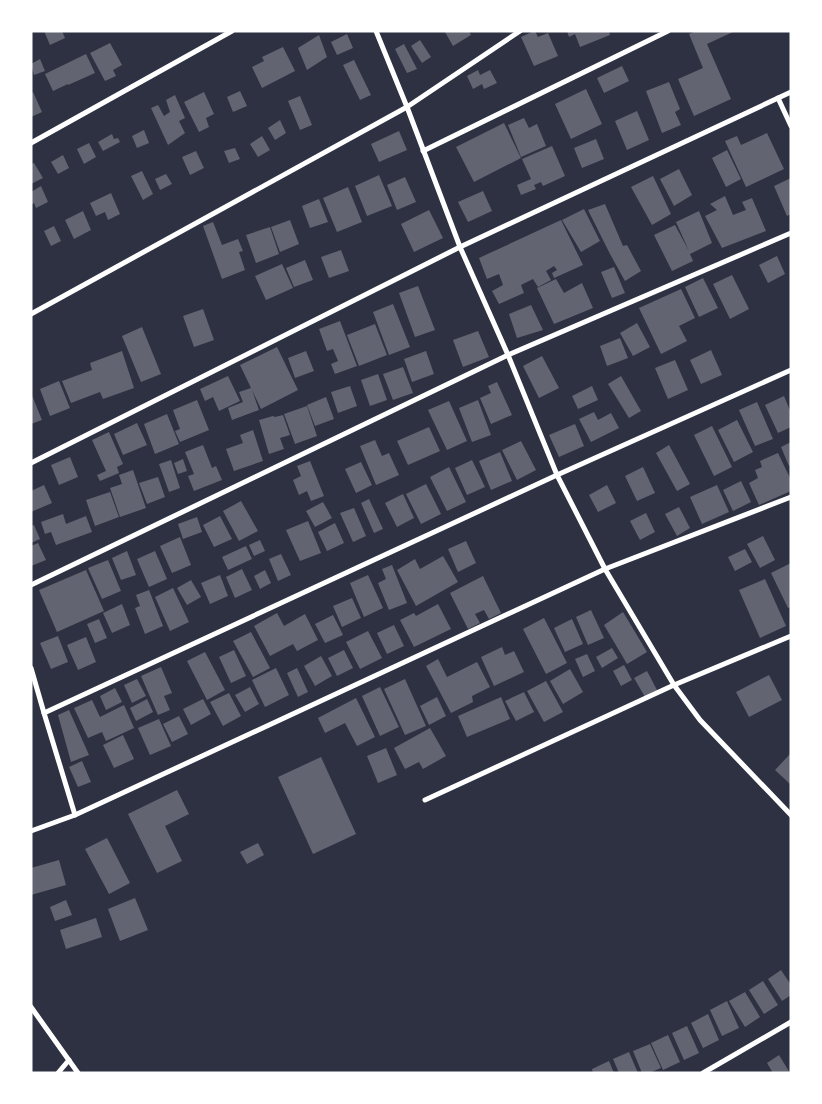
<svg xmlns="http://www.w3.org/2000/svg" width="822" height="1104" font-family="'Public Sans',sans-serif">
<rect width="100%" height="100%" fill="#2d3142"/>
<!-- building -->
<g fill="#626471">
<polygon points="44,31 62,31 65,38 50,45"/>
<polygon points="446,31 469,31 471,35 453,46 445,32"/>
<polygon points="534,31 535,31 538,37 548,33 558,56 534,66 521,37"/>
<polygon points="567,31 609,31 610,35 580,47 575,34 569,37"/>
<polygon points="696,31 735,31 707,44 731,99 694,116 678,79 703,68 689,34"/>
<polygon points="347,34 353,48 337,55 331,42"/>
<polygon points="319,35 327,57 307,70 298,48"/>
<polygon points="420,40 431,57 422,63 411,46"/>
<polygon points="110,43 122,65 113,70 116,76 105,81 90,53"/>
<polygon points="404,44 417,69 407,73 395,49"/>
<polygon points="283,47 295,71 262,88 252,67 264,61 262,57"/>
<polygon points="86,54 95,73 68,85 68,84 53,91 45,74"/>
<polygon points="40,59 45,71 34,75 31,64"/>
<polygon points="354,60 371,95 360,100 343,65"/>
<polygon points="622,66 629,81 604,93 597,78"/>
<polygon points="478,70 480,75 490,70 497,83 484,89 482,84 473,89 467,76"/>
<polygon points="669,82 680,109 675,112 681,125 662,133 646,91"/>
<polygon points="586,89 602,124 571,139 555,104"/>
<polygon points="240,91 247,106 233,112 227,97"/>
<polygon points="33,92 42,112 31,117 31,93"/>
<polygon points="204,92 214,114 206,118 209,127 199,132 184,102"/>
<polygon points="175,95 185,118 179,121 185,133 168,145 151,108 158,105 164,116 170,112 166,100"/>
<polygon points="300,96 312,125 300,130 288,101"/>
<polygon points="637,111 649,140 627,150 615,121"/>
<polygon points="524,118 529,128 537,124 546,146 521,157 508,125"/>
<polygon points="280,120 286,133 275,140 268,128"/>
<polygon points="504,123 521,158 474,182 456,147"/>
<polygon points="144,130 149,143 137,148 132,136"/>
<polygon points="399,131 407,150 379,162 371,144"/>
<polygon points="767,133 784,169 746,187 725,141 737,136 741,145"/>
<polygon points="112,134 114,139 118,138 120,142 103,151 98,142"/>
<polygon points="262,136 270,150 258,157 250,144"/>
<polygon points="596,139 604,159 582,168 574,148"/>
<polygon points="89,143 96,157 84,164 77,149"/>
<polygon points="552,146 565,176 543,186 541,182 534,185 536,189 521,195 517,185 531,179 522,159"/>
<polygon points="235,148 240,159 229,163 224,151"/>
<polygon points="727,150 741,179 726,187 712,158"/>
<polygon points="196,151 204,168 190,175 182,157"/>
<polygon points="63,155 69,168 58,174 51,162"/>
<polygon points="34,163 43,178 31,184 31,164"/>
<polygon points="679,169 692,195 674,206 660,179"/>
<polygon points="142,171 153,194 143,200 131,176"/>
<polygon points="166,174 172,184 160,190 155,179"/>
<polygon points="379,175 392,206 367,216 355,186"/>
<polygon points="653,176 671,214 652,225 631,187"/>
<polygon points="405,177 416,202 397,210 387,185"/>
<polygon points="791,178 791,214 787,216 774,186"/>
<polygon points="41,186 48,202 36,208 34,203 31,205 31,192"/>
<polygon points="348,187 362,222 337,232 323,198"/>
<polygon points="483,191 492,211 468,222 458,202"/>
<polygon points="111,193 120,214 108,220 105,212 96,216 90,203"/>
<polygon points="725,196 733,215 746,210 742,202 752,198 766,231 722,248 705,216 717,210 710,204"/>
<polygon points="319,199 328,222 310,228 302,206"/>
<polygon points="605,204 623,246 627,245 641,271 625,281 610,254 588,210"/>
<polygon points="584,209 600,241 581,252 562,220"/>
<polygon points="429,210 443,238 414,252 401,224"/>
<polygon points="83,211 91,230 74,239 65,220"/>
<polygon points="699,211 712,243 690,254 693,261 672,271 654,235 675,225 689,251 676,222"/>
<polygon points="290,220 299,244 280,252 271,227"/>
<polygon points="561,220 583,265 554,278 552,273 557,270 554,266 546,271 551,280 538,287 533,279 521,285 524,293 499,304 492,291 503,285 499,274 487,279 479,258"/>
<polygon points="213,222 222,245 238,239 243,251 239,252 245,270 222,279 203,226"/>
<polygon points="54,226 61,241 51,246 44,231"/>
<polygon points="270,227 279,254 256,263 246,235"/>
<polygon points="341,250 349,271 329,278 321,257"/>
<polygon points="777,256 785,274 768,283 759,265"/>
<polygon points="305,260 313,280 294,287 286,268"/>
<polygon points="282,264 293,288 266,300 255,276"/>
<polygon points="614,267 625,293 612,298 601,272"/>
<polygon points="732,275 749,309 730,319 713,284"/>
<polygon points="703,278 718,308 699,317 685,287"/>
<polygon points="556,279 564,293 582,283 593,308 554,324 537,288"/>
<polygon points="418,286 435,330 415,337 399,293"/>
<polygon points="681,289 695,318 679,326 687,341 661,354 639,308"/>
<polygon points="393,304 410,347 389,355 373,312"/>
<polygon points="531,305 543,330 517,338 509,314"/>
<polygon points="203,309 214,340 194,347 183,316"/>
<polygon points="340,321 357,366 335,374 331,364 338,361 333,349 327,351 319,329"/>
<polygon points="637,323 650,347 633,356 620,333"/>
<polygon points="375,324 387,355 359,366 347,335"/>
<polygon points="142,327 161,374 141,382 122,336"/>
<polygon points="478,331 489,357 463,367 453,340"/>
<polygon points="620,338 628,358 607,366 600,346"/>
<polygon points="277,347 298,390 261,409 252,390 259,410 232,420 228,408 243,402 239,392 251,388 240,365"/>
<polygon points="711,350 722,375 701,384 690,360"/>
<polygon points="122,351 134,388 103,399 100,392 71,403 62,381 92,370 90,363"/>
<polygon points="306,351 314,371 295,378 288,358"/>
<polygon points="426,351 434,374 412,382 404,359"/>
<polygon points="542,356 559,388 539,398 523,366"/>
<polygon points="675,360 688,390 668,399 655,368"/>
<polygon points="403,367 413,393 393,400 383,374"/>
<polygon points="378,374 387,400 370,406 361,380"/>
<polygon points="228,376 240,401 219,411 213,397 205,401 200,389"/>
<polygon points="621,376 641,411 629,418 608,384"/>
<polygon points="59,381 70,408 50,416 40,389"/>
<polygon points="497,382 512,415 491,424 480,398 491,393 488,386"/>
<polygon points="350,386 357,406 338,413 331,392"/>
<polygon points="592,386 598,400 578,409 572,396"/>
<polygon points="31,393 42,420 31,424"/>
<polygon points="784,396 791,413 791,427 778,433 765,405"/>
<polygon points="326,397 334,419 315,426 307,405"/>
<polygon points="197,400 209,430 180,442 175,431 180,429 173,410"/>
<polygon points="478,400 491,435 472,442 459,408"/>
<polygon points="449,401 467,441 447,450 428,410"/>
<polygon points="757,402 773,439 755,446 739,410"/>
<polygon points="307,406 317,436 295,444 284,414"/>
<polygon points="594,412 598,420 611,413 619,428 591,442 579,419"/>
<polygon points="167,414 179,444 155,454 144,424"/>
<polygon points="283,415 290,435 280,438 284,449 269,454 259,420 273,416 275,417"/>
<polygon points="737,420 753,452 734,462 718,430"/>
<polygon points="137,423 147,445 123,455 114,434"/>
<polygon points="575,424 584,446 559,457 549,435"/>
<polygon points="712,426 732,467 714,476 694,435"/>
<polygon points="429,427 440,451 408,465 397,441"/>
<polygon points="253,430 263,461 234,471 226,449 243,443 240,435"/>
<polygon points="109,432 123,464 117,467 119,473 100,481 97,475 106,471 92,440"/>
<polygon points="375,440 382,456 389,453 399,475 376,485 360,446"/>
<polygon points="521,441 536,470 517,480 502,450"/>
<polygon points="791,442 791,465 789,466 781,447"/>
<polygon points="203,445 212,468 216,466 222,480 194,491 188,476 194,474 185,452"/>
<polygon points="669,445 690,484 677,491 656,453"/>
<polygon points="500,452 512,481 491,490 479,461"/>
<polygon points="778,453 791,480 791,491 759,505 749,483 758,478 755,470 762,467 760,461"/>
<polygon points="70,457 78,477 59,485 51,465"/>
<polygon points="183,459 187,471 178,474 174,463"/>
<polygon points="171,460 180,488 169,492 159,464"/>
<polygon points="472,460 485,487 467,495 455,468"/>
<polygon points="310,461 324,496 311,501 307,491 299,495 293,480 301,476 297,466"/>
<polygon points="361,462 372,485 356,493 345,469"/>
<polygon points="449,467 466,502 447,511 430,477"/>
<polygon points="643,467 655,493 637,501 625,476"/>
<polygon points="133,470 146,508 120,517 110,488 122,484 119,475"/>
<polygon points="158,477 165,497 147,504 139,483"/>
<polygon points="741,481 751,502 733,511 723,490"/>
<polygon points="426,484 441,514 421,524 406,494"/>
<polygon points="44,485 52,503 31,512 31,491"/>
<polygon points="607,485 616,503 598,512 589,495"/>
<polygon points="717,485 729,512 702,524 690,497"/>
<polygon points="110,492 119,517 95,526 86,500"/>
<polygon points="403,494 414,518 397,527 385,503"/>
<polygon points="369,499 383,529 374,533 361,503"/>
<polygon points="241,501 258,531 239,541 223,511"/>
<polygon points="323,502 332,518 315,527 306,511"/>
<polygon points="679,507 690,528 677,536 665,514"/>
<polygon points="354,508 366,536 353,542 340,513"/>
<polygon points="646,513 655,532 640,540 630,521"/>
<polygon points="63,514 66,524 86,516 92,532 56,545 51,532 45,534 41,522"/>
<polygon points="220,516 232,539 214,547 203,525"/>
<polygon points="197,517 202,532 183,539 178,524"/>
<polygon points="308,521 321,553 300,561 286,530"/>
<polygon points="335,523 344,543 327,551 318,532"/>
<polygon points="34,525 40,539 31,543 31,526"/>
<polygon points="763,536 775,560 760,568 747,544"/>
<polygon points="180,537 191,565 172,573 160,546"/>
<polygon points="260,540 265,551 254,556 249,545"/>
<polygon points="466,541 476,563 458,572 448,549"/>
<polygon points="38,543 46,560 31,566 31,546"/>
<polygon points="246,546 252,559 228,570 222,557"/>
<polygon points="745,549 752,562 735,571 728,557"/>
<polygon points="127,551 136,575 121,580 112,558"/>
<polygon points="155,551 167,579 149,587 137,559"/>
<polygon points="281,554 291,575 278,581 269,559"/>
<polygon points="443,556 458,582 416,606 397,570 415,559 420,569"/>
<polygon points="108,560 121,591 102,599 88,568"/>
<polygon points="791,563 791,607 788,608 771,573"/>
<polygon points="392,565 407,603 389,610 378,583 386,579 382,569"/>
<polygon points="242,569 252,590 235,598 226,577"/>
<polygon points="86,570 104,611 57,632 39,590"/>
<polygon points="265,570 271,583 260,589 254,576"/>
<polygon points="220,575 228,596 210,604 201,583"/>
<polygon points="368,575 383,608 364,617 350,583"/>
<polygon points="483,576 501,613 489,619 484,610 475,614 480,623 468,629 450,593"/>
<polygon points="765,579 786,626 760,638 739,590"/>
<polygon points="191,580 201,597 187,605 177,588"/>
<polygon points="173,588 189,622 170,631 155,597"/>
<polygon points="149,590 163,626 145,634 135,608 140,606 136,595"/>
<polygon points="352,598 361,618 342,627 333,606"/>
<polygon points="122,604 130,625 112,633 103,613"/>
<polygon points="438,604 451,629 414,647 400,620 414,613 416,616"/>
<polygon points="591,610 604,638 588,645 576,617"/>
<polygon points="623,612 647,652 627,664 604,625"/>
<polygon points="277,613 284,626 305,614 318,640 297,651 293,644 270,656 254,626"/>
<polygon points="333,615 343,635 325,643 315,624"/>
<polygon points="544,618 567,663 546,674 523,629"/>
<polygon points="99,619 107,638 95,643 87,624"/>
<polygon points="572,619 583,644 565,652 554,628"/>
<polygon points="394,625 404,646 387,654 377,633"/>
<polygon points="368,631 382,658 360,669 346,642"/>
<polygon points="251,632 270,668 253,677 233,641"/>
<polygon points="58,636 68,662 51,669 40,643"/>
<polygon points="86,637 96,662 78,670 67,645"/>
<polygon points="502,647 505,655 514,651 524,672 494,686 481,657"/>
<polygon points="612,648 618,658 602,668 596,657"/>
<polygon points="234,650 246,676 231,683 219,657"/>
<polygon points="344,650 353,668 337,676 328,658"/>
<polygon points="205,652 225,690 207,700 187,661"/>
<polygon points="587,654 595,671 583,677 575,659"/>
<polygon points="321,656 332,676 315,686 304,666"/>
<polygon points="438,659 447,677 477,662 490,687 472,696 473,702 451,713 426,666"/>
<polygon points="624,665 632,680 621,686 613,671"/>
<polygon points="161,667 172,693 164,696 170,710 158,715 141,676"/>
<polygon points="276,668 289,695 265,707 252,680"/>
<polygon points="297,668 308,692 298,697 287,673"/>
<polygon points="570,669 583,692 563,704 550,681"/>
<polygon points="647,671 657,690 645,697 634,678"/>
<polygon points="769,675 782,700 749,717 736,692"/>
<polygon points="137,679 146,696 132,703 124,685"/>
<polygon points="405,679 426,726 405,735 384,689"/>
<polygon points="546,681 563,712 544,722 527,691"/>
<polygon points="250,687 259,704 245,712 235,695"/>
<polygon points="380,687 399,727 380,736 362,696"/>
<polygon points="115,688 122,702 106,710 100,696"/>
<polygon points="524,692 534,712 516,721 505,701"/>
<polygon points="229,693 241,716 223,726 210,702"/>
<polygon points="437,697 446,716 429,725 420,706"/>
<polygon points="501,697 510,719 467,737 458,716"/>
<polygon points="356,698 375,737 357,746 345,723 325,733 318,718"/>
<polygon points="147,699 153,712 136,721 130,708"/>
<polygon points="203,699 211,714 191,725 183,709"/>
<polygon points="92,700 100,717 124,705 134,728 106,741 102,732 88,738 74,708"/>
<polygon points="69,710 89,755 71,762 58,715"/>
<polygon points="179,716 188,734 172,742 163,724"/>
<polygon points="159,719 171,746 150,755 138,728"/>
<polygon points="430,728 446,756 423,769 419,762 405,769 394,748"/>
<polygon points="123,735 134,759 114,768 103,745"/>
<polygon points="386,748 397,775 378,783 367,756"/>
<polygon points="791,753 791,785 775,770"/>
<polygon points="321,757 356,834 313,854 278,777"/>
<polygon points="82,761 91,782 78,787 69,767"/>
<polygon points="177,790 189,814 165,826 182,861 157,873 128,814"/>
<polygon points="107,838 130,883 109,894 85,849"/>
<polygon points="258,843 264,855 247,864 240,852"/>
<polygon points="59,860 66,885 31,895 31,868"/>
<polygon points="135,898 148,930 120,941 108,909"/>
<polygon points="66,900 72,915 55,921 50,907"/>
<polygon points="96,918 102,937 66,949 60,930"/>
<polygon points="781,970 791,985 791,995 782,1001 768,979"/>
<polygon points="763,981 778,1005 764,1014 749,990"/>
<polygon points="745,992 760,1017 745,1027 729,1001"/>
<polygon points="727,1001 739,1028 722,1036 710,1010"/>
<polygon points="708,1014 719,1040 703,1048 691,1023"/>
<polygon points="687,1026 699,1053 684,1060 672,1033"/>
<polygon points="668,1035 680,1062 663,1070 651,1043"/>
<polygon points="650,1044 661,1068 649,1073 642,1073 633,1051"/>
<polygon points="629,1052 638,1073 619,1073 613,1059"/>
<polygon points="779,1055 790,1073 773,1073 767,1063"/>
<polygon points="609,1061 614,1073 593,1073 592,1069"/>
</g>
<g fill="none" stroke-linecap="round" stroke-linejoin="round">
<!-- minor -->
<g stroke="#fff" stroke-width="5">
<polyline points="376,31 407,107 460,247 508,355 557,475 605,569 674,685 700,720 791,815"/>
<polyline points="778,98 791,126"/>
<polyline points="31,143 232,31"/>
<polyline points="423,151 668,31"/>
<polyline points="31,314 407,107 520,31"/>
<polyline points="31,463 460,247 791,92"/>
<polyline points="31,585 508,355 791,233"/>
<polyline points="31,668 44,713 75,815"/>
<polyline points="44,713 557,475 791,370"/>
<polyline points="425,800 674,685 791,636"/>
<polyline points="31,831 75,815 605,569 791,497"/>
<polyline points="31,1007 78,1073"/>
<polyline points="58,1073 69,1060"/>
<polyline points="703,1073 791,1022"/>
</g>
</g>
<!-- border -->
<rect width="822" height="1104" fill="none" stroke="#ffffff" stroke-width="65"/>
</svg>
